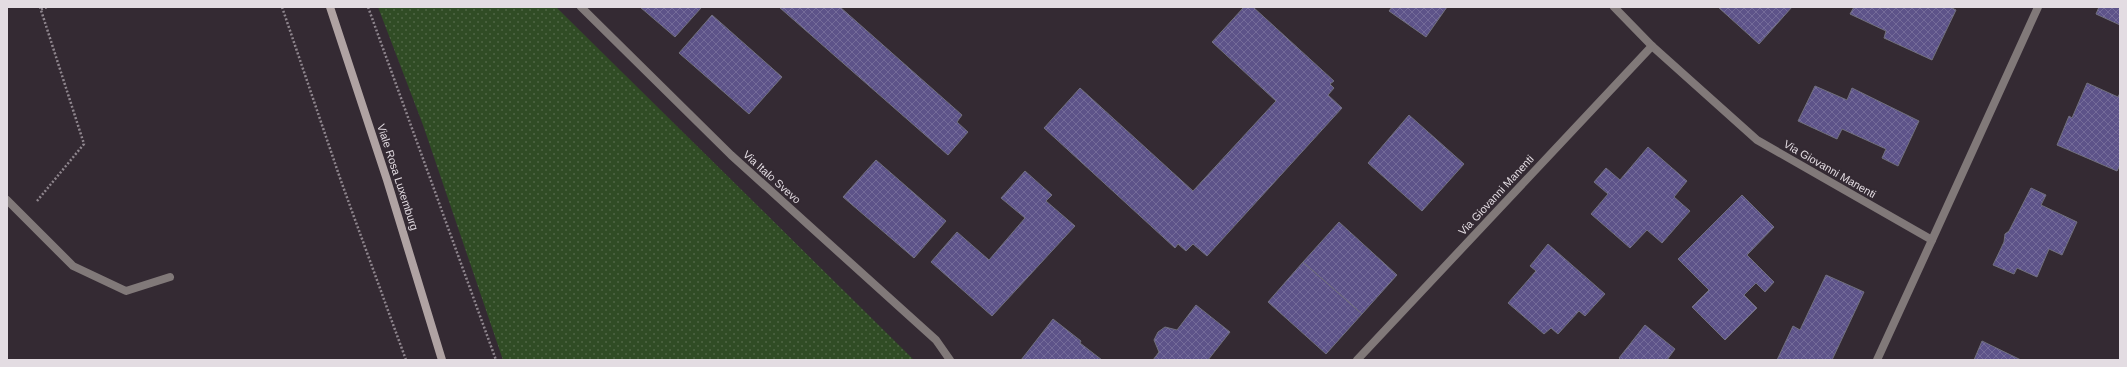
<svg xmlns="http://www.w3.org/2000/svg" width="2127" height="367" font-family="Helvetica,sans-serif">
<defs>
<pattern id="grass-dots" width="8" height="8" patternUnits="userSpaceOnUse"><rect width="8" height="8" fill="#304c25"/><path d="M2 2h.1M6 6h.1" fill="none" stroke="#4e6544" stroke-width="1.8" stroke-linecap="round"/></pattern>
<pattern id="building-cross-hatch" width="8" height="8" patternUnits="userSpaceOnUse"><rect width="8" height="8" fill="#5d5389"/><path d="M0 0l8 8M0 8l8-8" fill="none" stroke="#746b99"/></pattern>
</defs>
<rect width="100%" height="100%" fill="#342a33"/>
<!-- grass -->
<polygon fill="url(#grass-dots)" points="378,7 556,7 914,360 503,360 423,125"/>
<!-- building -->
<g fill="url(#building-cross-hatch)" stroke="#71707e">
<polygon points="640,7 700,7 701,8 675,37"/>
<polygon points="779,7 840,7 962,115 957,122 968,132 948,155"/>
<polygon points="1244,7 1253,7 1334,81 1330,84 1334,88 1328,95 1342,108 1207,256 1193,244 1186,251 1178,244 1175,248 1044,128 1080,88 1193,191 1276,101 1212,42"/>
<polygon points="1392,7 1447,7 1426,37 1389,11"/>
<polygon points="1718,7 1792,7 1759,44"/>
<polygon points="1854,7 1950,7 1956,10 1932,60 1884,38 1886,31 1850,14"/>
<polygon points="2099,7 2120,7 2120,25 2096,14"/>
<polygon points="712,15 782,77 749,114 679,53"/>
<polygon points="2087,83 2118,97 2120,93 2120,165 2117,171 2057,145 2069,116 2072,118"/>
<polygon points="1815,86 1847,100 1852,88 1919,121 1898,166 1882,158 1886,149 1842,129 1837,139 1798,121"/>
<polygon points="1409,115 1464,164 1422,211 1368,163"/>
<polygon points="1648,147 1687,181 1674,197 1690,211 1662,243 1647,230 1630,248 1591,214 1608,194 1594,182 1606,168 1620,180"/>
<polygon points="876,160 946,221 914,258 843,197"/>
<polygon points="1025,171 1052,195 1046,201 1075,226 992,316 931,262 957,232 989,260 1025,218 1001,198"/>
<polygon points="2031,188 2046,195 2041,205 2077,222 2062,255 2049,249 2037,277 2017,268 2014,274 1993,265 2004,242 2005,234 2009,231"/>
<polygon points="1742,195 1774,227 1747,255 1774,282 1765,292 1756,283 1744,295 1757,308 1725,340 1692,307 1709,290 1678,259"/>
<polygon points="1339,222 1397,275 1362,314 1303,262"/>
<polygon points="1548,244 1605,294 1585,316 1579,311 1558,334 1551,328 1544,334 1508,303 1536,271 1530,266"/>
<polygon points="1303,262 1362,314 1326,354 1268,302"/>
<polygon points="1826,275 1864,292 1832,360 1777,360 1793,326 1800,330"/>
<polygon points="1196,305 1230,332 1208,360 1153,360 1159,352 1154,340 1158,332 1165,327 1177,330"/>
<polygon points="1053,319 1081,341 1080,343 1102,360 1021,360"/>
<polygon points="1645,325 1675,349 1667,360 1621,360 1619,358"/>
<polygon points="1982,341 2021,360 1974,360"/>
</g>
<g fill="none" stroke-linecap="round" stroke-linejoin="round">
<!-- path -->
<g stroke="#8f868e" stroke-width="2.5" stroke-dasharray="2 2" stroke-linecap="butt">
<polyline points="282,7 341,181 406,360"/>
<polyline points="368,7 496,360"/>
<polyline points="41,9 48,7"/>
<polyline points="37,201 84,144 40,7"/>
</g>
<!-- lane -->
<polyline stroke="#817979" stroke-width="8" points="7,200 73,266 126,291 170,277"/>
<!-- street -->
<g stroke="#817979" stroke-width="8">
<polyline points="581,7 731,155 936,340 950,360"/>
<polyline points="1614,7 1652,46 1757,140 1932,240 1877,360"/>
<polyline points="1932,240 2038,7"/>
<polyline points="1357,360 1652,46"/>
</g>
<!-- secondary -->
<polyline stroke="#b0a3a3" stroke-width="8" points="330,7 387,180 442,360"/>
</g>
<g text-anchor="middle" dominant-baseline="central" stroke-width="4" stroke-linejoin="round" paint-order="stroke">
<!-- street labels -->
<g font-size="11" fill="#e3dce2" stroke="#342a33">
<text transform="translate(1830 169) rotate(30)">Via Giovanni Manenti</text>
<text transform="translate(398 177) rotate(72)">Viale Rosa Luxemburg</text>
<text transform="translate(772 177) rotate(42)">Via Italo Svevo</text>
<text transform="translate(1496 195) rotate(-47)">Via Giovanni Manenti</text>
</g>
</g>
<!-- border -->
<rect width="2127" height="367" fill="none" stroke="#e3dce2" stroke-width="16"/>
</svg>
